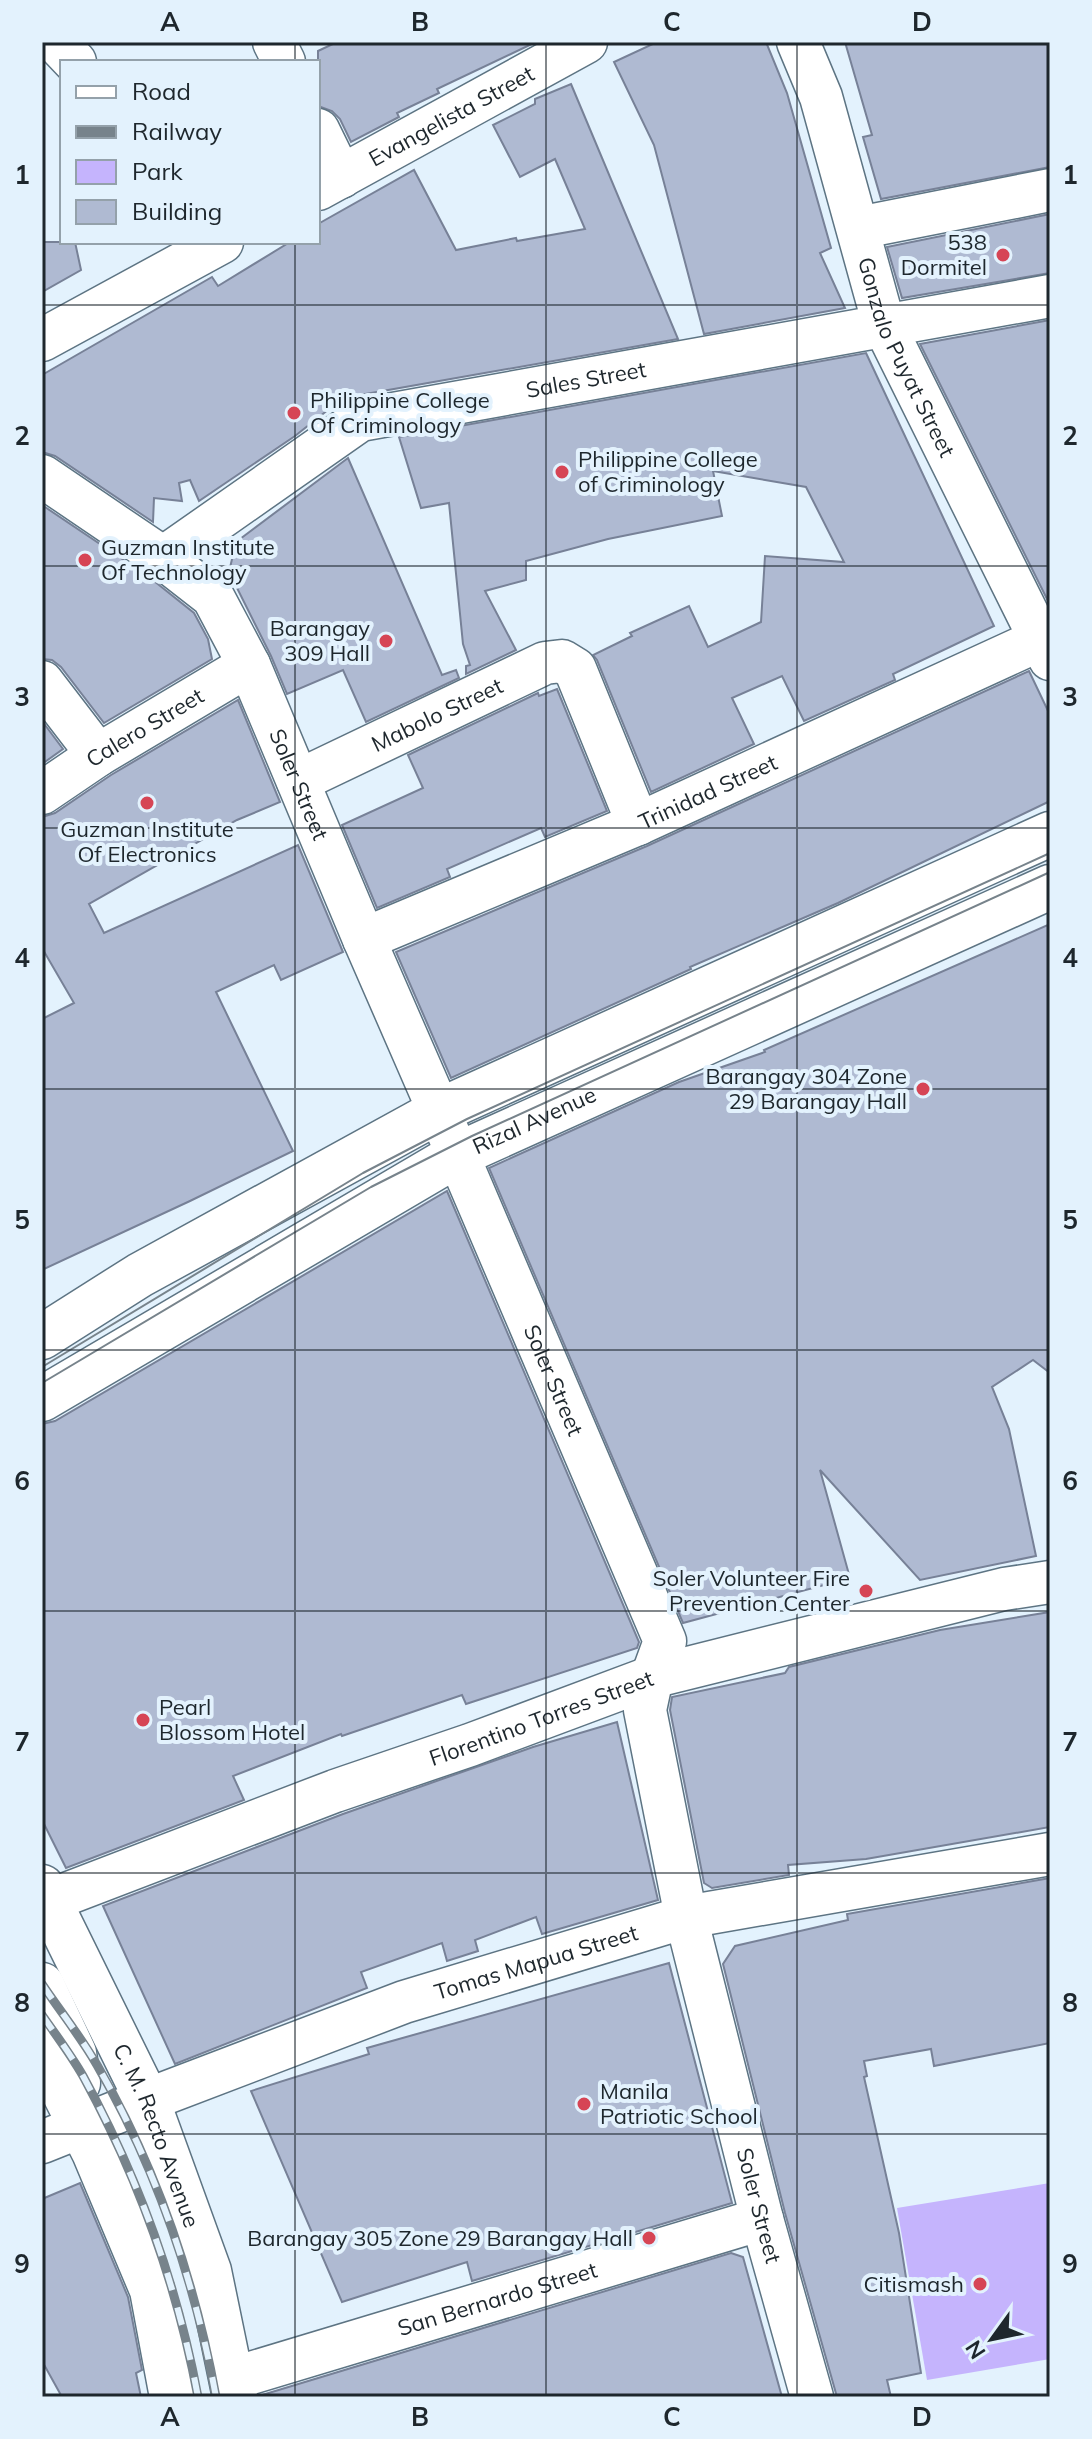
<svg xmlns="http://www.w3.org/2000/svg" width="1092" height="2439" font-family="Mulish,sans-serif">
<rect width="100%" height="100%" fill="#e3f2fd"/>
<!-- green -->
<polygon fill="#c5b4fd" points="1050,2183 1050,2359 927,2380 897,2208"/>
<!-- building -->
<g fill="#afbad2" stroke="#778197" stroke-width="2">
<polygon points="337,42 536,42 437,89 439,93 397,113 399,117 351,142 340,119 332,111 318,106 318,51"/>
<polygon points="657,42 766,42 787,93 831,248 820,253 845,308 704,334 654,145 614,62"/>
<polygon points="845,42 1050,42 1050,167 881,199 863,137 872,135"/>
<polygon points="571,84 678,339 343,398 295,436 199,501 190,480 179,483 182,501 154,498 153,522 55,456 42,452 42,375 212,277 218,286 290,242 318,242 318,224 414,170 456,250 516,238 517,241 585,229 555,159 520,177 493,125 535,104 535,99"/>
<polygon points="1050,214 1050,273 902,298 887,247"/>
<polygon points="42,242 75,242 81,270 42,292"/>
<polygon points="1050,320 1050,605 920,344"/>
<polygon points="866,353 994,626 893,674 895,680 804,721 782,676 732,698 754,744 651,792 597,660 593,655 632,636 630,633 689,606 708,647 761,622 765,556 844,562 806,487 713,471 722,516 608,539 526,561 526,580 485,591 516,650 466,674 466,666 470,665 463,644 449,503 421,508 399,437"/>
<polygon points="348,458 442,675 456,670 459,678 366,722 343,670 287,694 271,656 229,572 236,542"/>
<polygon points="42,505 149,577 194,613 208,639 212,659 104,723 61,667 52,660 42,659"/>
<polygon points="1029,671 1050,715 1050,801 838,903 690,967 691,969 451,1078 396,952 647,846"/>
<polygon points="557,689 607,811 545,837 541,828 447,869 450,877 377,908 342,825 423,788 408,755 538,693 539,696"/>
<polygon points="238,700 280,802 237,820 89,904 104,933 298,845 343,952 281,980 274,965 216,992 293,1151 190,1201 42,1270 42,1019 74,1003 42,948 42,817 55,813 111,775"/>
<polygon points="42,721 63,749 42,764"/>
<polygon points="1050,924 1050,1373 1033,1360 992,1387 1009,1429 1036,1556 920,1580 820,1470 850,1578 683,1623 489,1168 679,1082 765,1052 764,1050"/>
<polygon points="447,1191 639,1642 637,1648 466,1704 462,1695 342,1736 341,1734 233,1776 244,1800 66,1868 42,1820 42,1424 55,1421"/>
<polygon points="1050,1612 1050,1827 866,1859 788,1865 789,1875 712,1888 704,1883 670,1710 672,1697 785,1673 789,1667 940,1630"/>
<polygon points="617,1722 658,1900 542,1934 536,1917 475,1940 478,1951 447,1961 442,1943 361,1972 367,1988 175,2064 103,1906 343,1814 533,1747"/>
<polygon points="1050,1878 1050,2043 934,2066 931,2049 864,2061 867,2076 864,2077 899,2233 921,2373 887,2380 891,2397 837,2397 785,2213 723,1964 735,1946 848,1920 847,1914"/>
<polygon points="669,1963 732,2203 472,2281 467,2262 342,2302 251,2091 369,2054 367,2048"/>
<polygon points="80,2183 128,2297 142,2370 136,2373 141,2397 62,2397 42,2361 42,2199"/>
<polygon points="731,2253 743,2257 782,2397 262,2397 262,2395"/>
</g>
<g fill="none" stroke-linecap="round" stroke-linejoin="round">
<!-- minor casing -->
<g stroke="#5d7483" stroke-width="45">
<g id="minor">
<polyline points="56,42 75,62"/>
<polyline points="274,42 284,62"/>
<path id="s1" d="M798,42L821,97L884,325L1050,659"/>
<polyline points="318,130 341,177"/>
<path id="s2" d="M318,189L586,42"/>
<polyline points="858,228 1050,190"/>
<polyline points="42,340 222,242"/>
<path id="s3" d="M42,476L163,558L213,597L249,665L364,939L439,1111L665,1641L652,1677L645,1710L686,1917L762,2219L812,2397"/>
<path id="s4" d="M163,558L360,420L1050,296"/>
<polyline points="42,682 98,755"/>
<path id="s5" d="M298,781L545,663L562,661L575,669L638,824"/>
<path id="s6" d="M42,793L98,755L249,665"/>
<path id="s7" d="M364,939L638,824L1050,635"/>
<path id="s8" d="M48,1901L335,1791L470,1745L652,1677L1004,1589L1050,1582"/>
<path id="s9" d="M42,2142L147,2100L404,2002L686,1917L1050,1854"/>
<path id="s10" d="M231,2379L762,2219"/>
</g>
</g>
<!-- major casing -->
<g stroke="#5d7483" stroke-width="47">
<g id="major">
<polyline points="42,1337 140,1275 439,1111 1050,834"/>
<path id="s11" d="M42,1399L457,1155L1050,887"/>
<path id="s12" d="M42,1887L147,2100L209,2271L235,2397"/>
<polyline points="42,1985 74,2053 78,2083"/>
<polyline points="42,2049 94,2152 152,2290 172,2397"/>
</g>
</g>
<!-- minor -->
<use href="#minor" stroke="#fff" stroke-width="42"/>
<!-- major -->
<use href="#major" stroke="#fff" stroke-width="44"/>
<!-- tram -->
<g stroke="#77838b" stroke-width="2">
<polyline points="42,1367 363,1173 467,1119 1050,853"/>
<polyline points="42,1383 371,1187 472,1136 1050,872"/>
</g>
<!-- rail casing -->
<g stroke="#77838b" stroke-width="9">
<g id="rail">
<path d="M42,1984C60,2011 81,2037 97,2065C156,2167 195,2282 216,2397"/>
<path d="M42,2015C56,2035 71,2055 83,2076C138,2177 177,2284 198,2397"/>
</g>
</g>
<!-- rail -->
<use href="#rail" stroke="#e3f2fd" stroke-width="6" stroke-dasharray="18" stroke-linecap="butt"/>
</g>
<!-- grid -->
<path fill="none" stroke="#1e272d" stroke-width="2" stroke-opacity="0.55" d="M295,42V62M546,42V2397M797,42V2397M295,242V2397M42,305H1050M42,566H1050M42,828H1050M42,1089H1050M42,1350H1050M42,1611H1050M42,1873H1050M42,2134H1050"/>
<!-- markers -->
<g fill="#d64555" stroke="#e3f2fd" stroke-width="3">
<circle cx="1003" cy="255" r="8"/>
<circle cx="294" cy="413" r="8"/>
<circle cx="562" cy="472" r="8"/>
<circle cx="85" cy="560" r="8"/>
<circle cx="386" cy="641" r="8"/>
<circle cx="147" cy="803" r="8"/>
<circle cx="923" cy="1089" r="8"/>
<circle cx="866" cy="1591" r="8"/>
<circle cx="143" cy="1720" r="8"/>
<circle cx="584" cy="2104" r="8"/>
<circle cx="649" cy="2238" r="8"/>
<circle cx="980" cy="2284" r="8"/>
</g>
<g text-anchor="middle" dominant-baseline="central" stroke-width="8" stroke-linejoin="round" paint-order="stroke">
<!-- street labels -->
<g font-size="22" fill="#1e272d" stroke="#e3f2fd">
<text stroke="none"><textPath href="#s2" startOffset="152">Evangelista Street</textPath></text>
<text stroke="none"><textPath href="#s1" startOffset="334">Gonzalo Puyat Street</textPath></text>
<text stroke="none"><textPath href="#s4" startOffset="470">Sales Street</textPath></text>
<text stroke="none"><textPath href="#s5" startOffset="154">Mabolo Street</textPath></text>
<text stroke="none"><textPath href="#s6" startOffset="122">Calero Street</textPath></text>
<text stroke="none"><textPath href="#s3" startOffset="416">Soler Street</textPath></text>
<text stroke="none"><textPath href="#s7" startOffset="374">Trinidad Street</textPath></text>
<text stroke="none"><textPath href="#s11" startOffset="566">Rizal Avenue</textPath></text>
<text stroke="none"><textPath href="#s3" startOffset="1064">Soler Street</textPath></text>
<text stroke="none"><textPath href="#s8" startOffset="526">Florentino Torres Street</textPath></text>
<text stroke="none"><textPath href="#s9" startOffset="526">Tomas Mapua Street</textPath></text>
<text stroke="none"><textPath href="#s12" startOffset="274">C. M. Recto Avenue</textPath></text>
<text stroke="none"><textPath href="#s3" startOffset="1928">Soler Street</textPath></text>
<text stroke="none"><textPath href="#s10" startOffset="278">San Bernardo Street</textPath></text>
</g>
<!-- poi labels -->
<g font-size="22" fill="#1e272d" stroke="#e3f2fd" text-anchor="end">
<text x="987" y="242">538<tspan x="987" dy="25">Dormitel</tspan></text>
<text x="310" y="400" text-anchor="start">Philippine College<tspan x="310" dy="25">Of Criminology</tspan></text>
<text x="578" y="459" text-anchor="start">Philippine College<tspan x="578" dy="25">of Criminology</tspan></text>
<text x="101" y="547" text-anchor="start">Guzman Institute<tspan x="101" dy="25">Of Technology</tspan></text>
<text x="370" y="628">Barangay<tspan x="370" dy="25">309 Hall</tspan></text>
<text x="147" y="829" text-anchor="middle">Guzman Institute<tspan x="147" dy="25">Of Electronics</tspan></text>
<text x="907" y="1076">Barangay 304 Zone<tspan x="907" dy="25">29 Barangay Hall</tspan></text>
<text x="850" y="1578">Soler Volunteer Fire<tspan x="850" dy="25">Prevention Center</tspan></text>
<text x="159" y="1707" text-anchor="start">Pearl<tspan x="159" dy="25">Blossom Hotel</tspan></text>
<text x="600" y="2091" text-anchor="start">Manila<tspan x="600" dy="25">Patriotic School</tspan></text>
<text x="633" y="2238">Barangay 305 Zone 29 Barangay Hall</text>
<text x="964" y="2284">Citismash</text>
</g>
</g>
<!-- border -->
<rect width="1092" height="2439" fill="none" stroke="#e3f2fd" stroke-width="88"/>
<!-- legend -->
<rect x="60" y="60" width="260" height="184" fill="#e3f2fd" stroke="#94a1aa" stroke-width="2"/>
<rect x="76" y="86" width="40" height="12" fill="#ffffff" stroke="#94a1aa" stroke-width="2"/>
<text x="132" y="100" font-size="24" fill="#1e272d">Road</text>
<rect x="76" y="126" width="40" height="12" fill="#77838b" stroke="#94a1aa" stroke-width="2"/>
<text x="132" y="140" font-size="24" fill="#1e272d">Railway</text>
<rect x="76" y="160" width="40" height="24" fill="#c5b4fd" stroke="#94a1aa" stroke-width="2"/>
<text x="132" y="180" font-size="24" fill="#1e272d">Park</text>
<rect x="76" y="200" width="40" height="24" fill="#afbad2" stroke="#94a1aa" stroke-width="2"/>
<text x="132" y="220" font-size="24" fill="#1e272d">Building</text>
<!-- north arrow -->
<g transform="translate(992 2339) rotate(237)" stroke="#e3f2fd" stroke-width="6" paint-order="stroke">
<path d="M0-6L14 30L0 20L-14 30Z" fill="#1e272d"/>
<text y="-12" font-size="22" font-weight="bold" text-anchor="middle" fill="#1e272d">N</text>
</g>
<rect x="44" y="44" width="1004" height="2351" fill="none" stroke="#1e272d" stroke-width="3"/>
<g font-size="26" text-anchor="middle" font-weight="bold" fill="#1e272d">
<text x="170" y="31">A</text>
<text x="420" y="31">B</text>
<text x="672" y="31">C</text>
<text x="922" y="31">D</text>
<text x="22" y="184">1</text>
<text x="1070" y="184">1</text>
<text x="22" y="445">2</text>
<text x="1070" y="445">2</text>
<text x="22" y="706">3</text>
<text x="1070" y="706">3</text>
<text x="22" y="967">4</text>
<text x="1070" y="967">4</text>
<text x="22" y="1229">5</text>
<text x="1070" y="1229">5</text>
<text x="22" y="1490">6</text>
<text x="1070" y="1490">6</text>
<text x="22" y="1751">7</text>
<text x="1070" y="1751">7</text>
<text x="22" y="2012">8</text>
<text x="1070" y="2012">8</text>
<text x="22" y="2273">9</text>
<text x="1070" y="2273">9</text>
<text x="170" y="2426">A</text>
<text x="420" y="2426">B</text>
<text x="672" y="2426">C</text>
<text x="922" y="2426">D</text>
</g>
</svg>
